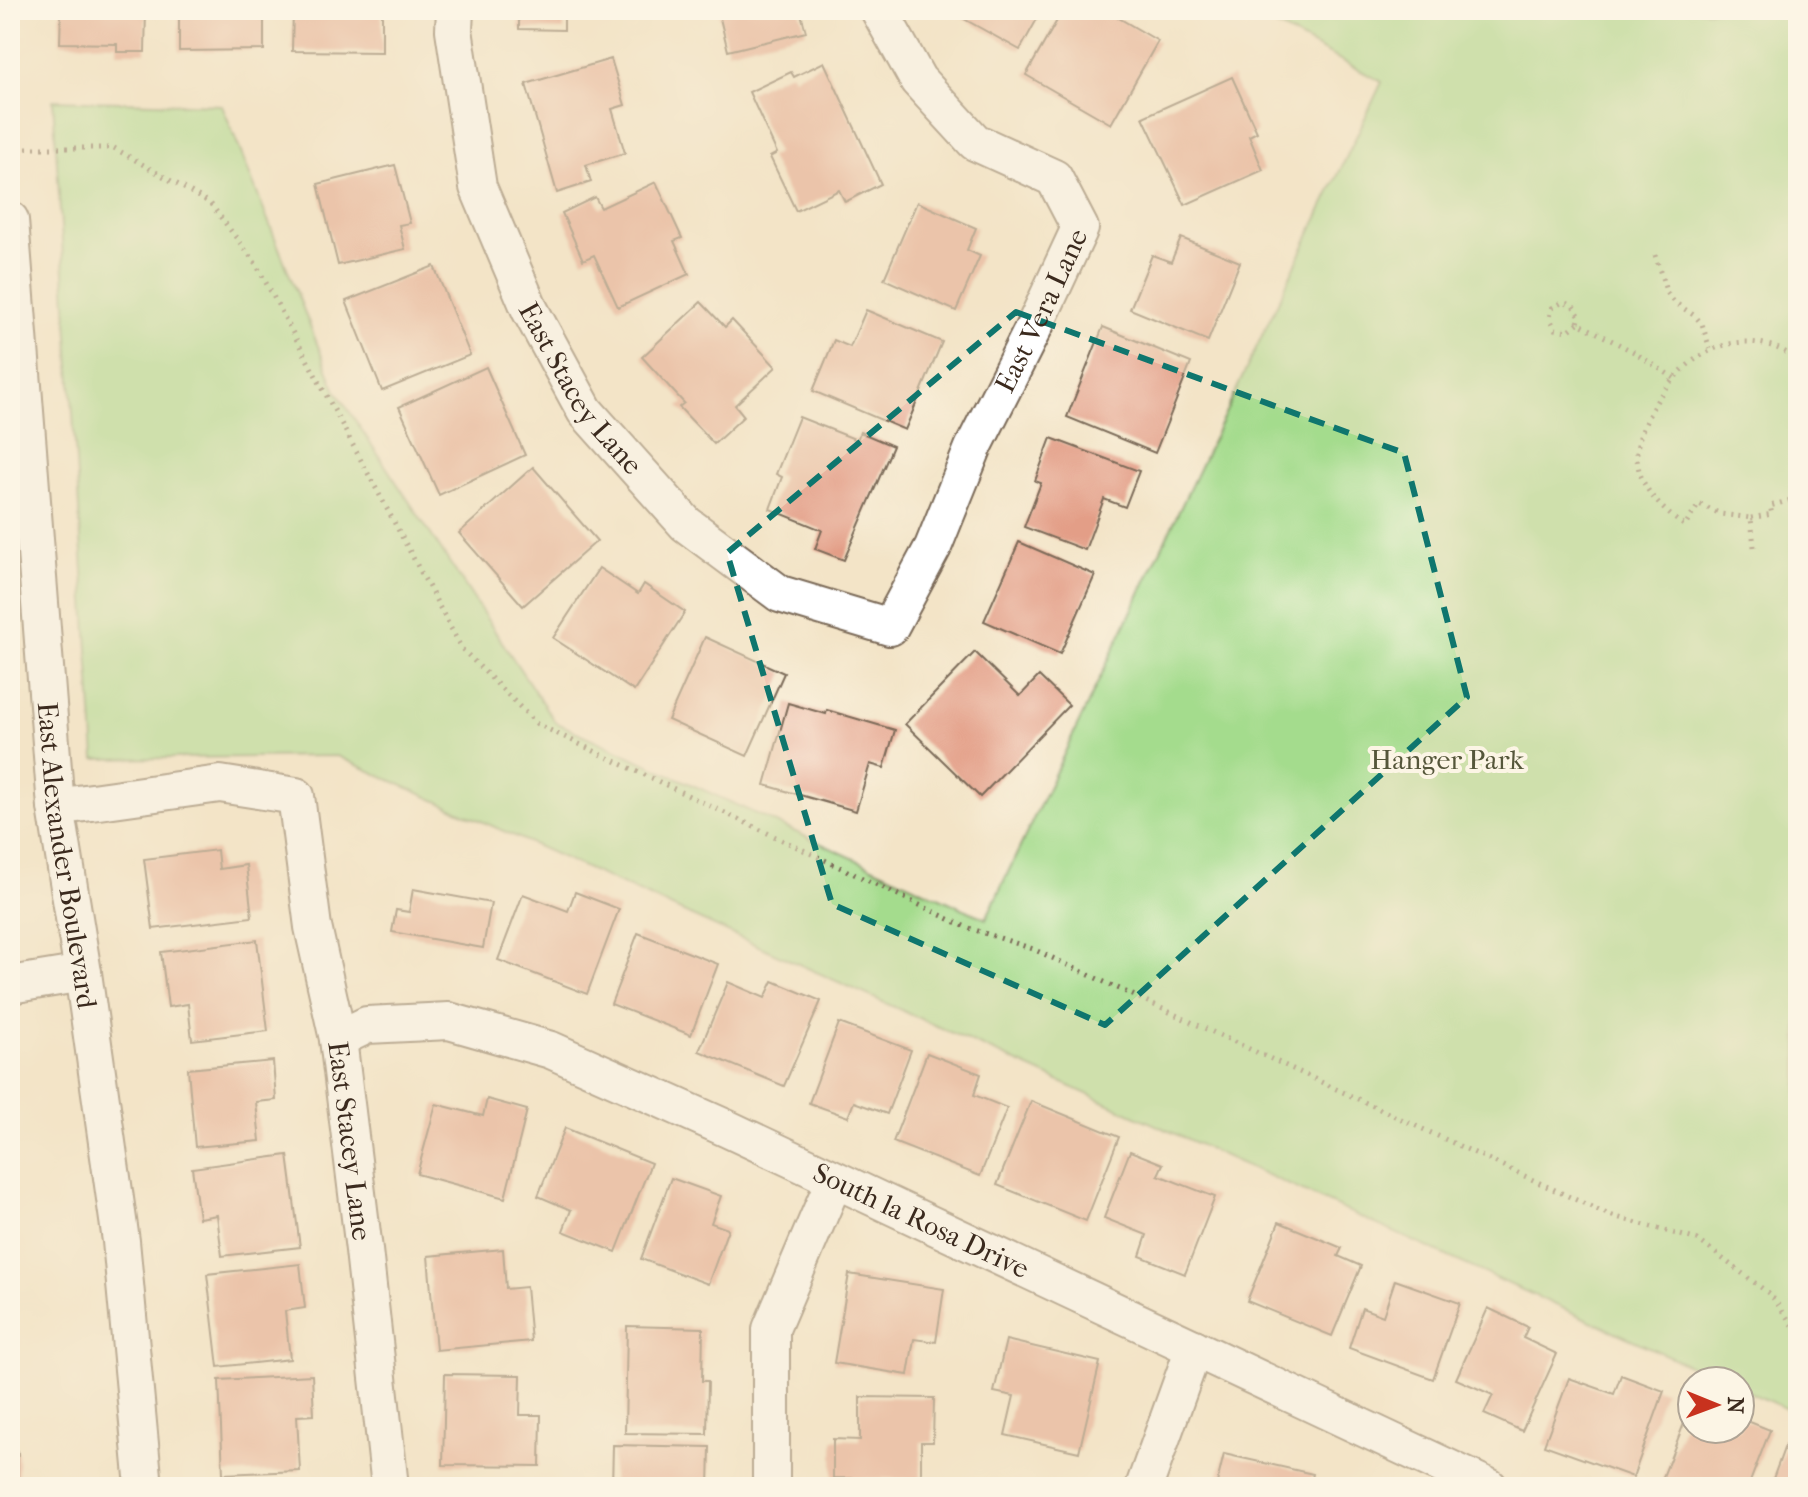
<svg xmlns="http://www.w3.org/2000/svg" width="1808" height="1497" font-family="'IM FELL French Canon',serif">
<rect width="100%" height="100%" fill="#fcf5e5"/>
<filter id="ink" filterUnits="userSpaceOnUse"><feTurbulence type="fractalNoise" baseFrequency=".0125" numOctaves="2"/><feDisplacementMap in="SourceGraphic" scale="16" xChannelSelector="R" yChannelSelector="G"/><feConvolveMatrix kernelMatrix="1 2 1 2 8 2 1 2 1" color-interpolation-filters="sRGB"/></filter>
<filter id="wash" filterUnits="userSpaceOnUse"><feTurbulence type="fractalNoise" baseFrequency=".006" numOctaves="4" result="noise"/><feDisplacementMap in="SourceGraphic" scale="32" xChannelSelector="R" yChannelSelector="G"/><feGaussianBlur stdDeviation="1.8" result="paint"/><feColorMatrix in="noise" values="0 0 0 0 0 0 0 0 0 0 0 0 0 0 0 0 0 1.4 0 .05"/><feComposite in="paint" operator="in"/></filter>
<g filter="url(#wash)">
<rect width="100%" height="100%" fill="#f3e4c7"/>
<!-- green -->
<polygon fill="#a4dc8d" stroke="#708356" stroke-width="2" points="1246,10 1798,10 1798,1414 1740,1388 1740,1381 1724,1381 337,756 95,759 53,100 222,105 336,391 555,722 986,919 1382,82"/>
<g id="blocks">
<!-- building -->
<g fill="#e39e87">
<polygon points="61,10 146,10 145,52 117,52 117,44 60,43"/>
<polygon points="179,10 264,10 264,50 179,51"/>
<polygon points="293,10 382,10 382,52 292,51"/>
<polygon points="519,10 617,10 617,18 564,17 564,30 519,29"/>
<polygon points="718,10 800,10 806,32 728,51"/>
<polygon points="948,10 1042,10 1020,50"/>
<polygon points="1063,10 1105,10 1158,41 1111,124 1026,75"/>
<polygon points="611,59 625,105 612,109 625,153 586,165 591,182 557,193 526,84"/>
<polygon points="824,62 881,184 845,202 839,190 796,211 770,157 777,153 749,92 791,72 794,77"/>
<polygon points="1232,77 1257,132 1249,136 1263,170 1185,205 1143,117"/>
<polygon points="395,165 410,223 399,225 405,249 338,265 318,184"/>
<polygon points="656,182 682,238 674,241 689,274 618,307 594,255 583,260 562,213 595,197 601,208"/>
<polygon points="917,202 976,228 967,250 980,256 956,311 884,279"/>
<polygon points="1181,238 1240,262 1208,341 1130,309 1152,255 1171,262"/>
<polygon points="434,266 470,355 382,391 346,301"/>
<polygon points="701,302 725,327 732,320 776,367 735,405 744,416 714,444 679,407 684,403 642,357"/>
<polygon points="866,310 942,342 905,430 813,391 834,340 850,347"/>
<polygon points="1103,327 1191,363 1155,453 1067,417"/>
<polygon points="486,367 525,455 439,495 399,407"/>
<polygon points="799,417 857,440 860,432 893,446 844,560 815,549 822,530 770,509 782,477 776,474"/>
<polygon points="1051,438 1139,471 1125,507 1104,499 1085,550 1024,527 1041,483 1035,481"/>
<polygon points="533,467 597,541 523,606 459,533"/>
<polygon points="1019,542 1095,575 1060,654 984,621"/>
<polygon points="599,568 638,594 644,584 685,612 634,691 553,638"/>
<polygon points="705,637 784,673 747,756 668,720"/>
<polygon points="975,652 1020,696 1039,676 1069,705 980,797 905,724"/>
<polygon points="788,703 826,714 827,710 895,730 884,768 870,764 856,811 765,785"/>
<polygon points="217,850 219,869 246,865 252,917 153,929 144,859"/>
<polygon points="413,889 491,903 483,948 392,932 396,910 409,912"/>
<polygon points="575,892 619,909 587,994 498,960 523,894 568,911"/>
<polygon points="638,933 718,964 691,1035 611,1004"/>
<polygon points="257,940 268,1031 192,1040 188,1004 168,1007 161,952"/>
<polygon points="773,981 821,1001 784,1086 699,1051 728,982 765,998"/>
<polygon points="839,1023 911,1050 887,1114 854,1102 848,1117 809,1103"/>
<polygon points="927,1053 981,1074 974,1095 1007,1108 980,1176 893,1142"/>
<polygon points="273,1061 276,1100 256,1102 260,1141 195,1147 188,1069"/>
<polygon points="487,1099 527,1110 505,1198 417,1174 436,1104 483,1116"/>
<polygon points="1031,1101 1119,1137 1086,1221 997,1185"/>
<polygon points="565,1128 651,1163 616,1252 563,1231 571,1210 538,1196"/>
<polygon points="1130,1151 1163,1164 1158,1175 1215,1197 1185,1274 1140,1256 1147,1235 1104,1218"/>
<polygon points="288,1155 300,1247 222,1256 217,1215 199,1218 192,1168"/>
<polygon points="671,1178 721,1196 711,1223 728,1229 708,1284 641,1259"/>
<polygon points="1279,1222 1342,1248 1338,1256 1361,1266 1332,1336 1247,1301"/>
<polygon points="503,1249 506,1289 526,1287 531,1341 436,1350 428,1256"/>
<polygon points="300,1264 305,1308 285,1311 290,1359 218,1367 207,1274"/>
<polygon points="849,1274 944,1289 936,1342 914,1339 908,1375 834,1363"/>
<polygon points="1395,1280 1460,1303 1433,1379 1349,1348 1362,1308 1383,1316"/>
<polygon points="1488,1308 1528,1327 1523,1338 1557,1354 1522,1431 1484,1414 1493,1395 1456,1379"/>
<polygon points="627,1326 703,1328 702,1381 708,1381 707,1434 625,1433"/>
<polygon points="1006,1340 1100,1362 1079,1452 1005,1435 1014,1396 994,1392"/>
<polygon points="445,1374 521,1375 520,1415 541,1415 540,1466 443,1465"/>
<polygon points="312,1375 314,1415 297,1416 300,1471 223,1474 219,1380"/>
<polygon points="1621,1375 1664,1391 1633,1477 1544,1445 1569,1378 1614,1394"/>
<polygon points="860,1397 934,1398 933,1442 921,1442 921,1479 833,1478 833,1439 860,1440"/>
<polygon points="1692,1403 1692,1429 1740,1429 1740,1418 1770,1430 1748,1487 1721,1487 1702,1479 1699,1487 1659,1487"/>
<polygon points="1786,1443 1798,1447 1798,1487 1770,1487"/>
<polygon points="613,1445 710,1447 709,1487 612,1487"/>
<rect x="10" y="1451" width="8" height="36"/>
<polygon points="1224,1454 1313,1474 1310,1487 1216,1487"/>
</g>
</g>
</g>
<g filter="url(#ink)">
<use href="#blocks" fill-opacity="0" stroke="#7b6b59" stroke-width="2"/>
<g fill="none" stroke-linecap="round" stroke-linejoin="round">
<!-- minor casing -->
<g stroke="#7b6b59" stroke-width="40">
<g id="minor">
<path id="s1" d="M455,10L454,30L478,187L530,310L585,411L686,524L780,594L890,627L933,547L973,448L1036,323L1080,228L1054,178L975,142L918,80L879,10"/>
<path id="s2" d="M10,220L56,807L83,973L121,1241L144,1487"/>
<path id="s3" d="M56,807L220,784L296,796L313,927L338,1039L364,1250L390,1487"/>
<polyline points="10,985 83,973"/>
<path id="s4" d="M338,1039L367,1025L449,1021L551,1050L728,1129L1489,1487"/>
<polyline points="771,1487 771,1329 834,1181"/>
<polyline points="1144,1487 1194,1348"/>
</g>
</g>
<!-- path -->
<g stroke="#7b6b59" stroke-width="5" stroke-dasharray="2 6" stroke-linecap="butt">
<polyline points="10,148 114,148 210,203 256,264 462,649 537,724 966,927 1033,949 1609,1215 1698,1240 1771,1295 1798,1333"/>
<polyline points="1655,255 1666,291 1674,302 1695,316 1702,324 1710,349"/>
<polyline points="1578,323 1568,331 1555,329 1550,318 1552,308 1563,302 1573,306 1580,316 1578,323 1634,352 1674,378"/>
<polyline points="1751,518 1772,514 1770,506 1798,498"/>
<path d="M1754,547L1751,518L1721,514L1699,504L1685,526C1662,510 1639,488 1637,458C1636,441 1644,426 1651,411C1680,356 1740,318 1798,360"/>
</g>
<!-- minor -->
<use href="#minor" stroke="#fff" stroke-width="36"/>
</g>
</g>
<!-- marked area -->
<path d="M0 0H1808V1497H0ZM1016,312L1404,453L1467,697L1105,1025L832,904L727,553Z" fill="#f3e4c7" fill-opacity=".55" fill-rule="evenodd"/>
<path fill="none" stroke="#0f766e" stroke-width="6" stroke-dasharray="16 10" stroke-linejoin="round" d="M1016,312L1404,453L1467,697L1105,1025L832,904L727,553Z"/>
<g text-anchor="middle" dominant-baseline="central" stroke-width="8" stroke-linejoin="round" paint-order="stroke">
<!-- street labels -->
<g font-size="28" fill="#3b2a1e" stroke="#fcf5e5">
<text stroke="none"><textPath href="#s1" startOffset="1162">East Vera Lane</textPath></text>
<text stroke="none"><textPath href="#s1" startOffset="406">East Stacey Lane</textPath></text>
<text stroke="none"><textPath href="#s2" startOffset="638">East Alexander Boulevard</textPath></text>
<text stroke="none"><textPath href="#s3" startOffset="592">East Stacey Lane</textPath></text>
<text stroke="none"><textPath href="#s4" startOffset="628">South la Rosa Drive</textPath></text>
</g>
<!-- park labels -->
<g font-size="28" fill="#55563a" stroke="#fcf5e5">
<text x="1447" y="759">Hanger Park</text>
</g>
</g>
<!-- margin -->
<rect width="1808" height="1497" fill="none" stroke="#fcf5e5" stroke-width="40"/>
<!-- north arrow -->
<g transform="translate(1716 1405) rotate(91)"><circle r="38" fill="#fcf5e5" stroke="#afa495" stroke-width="2"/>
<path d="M0-6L14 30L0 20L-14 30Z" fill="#c8321e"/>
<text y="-12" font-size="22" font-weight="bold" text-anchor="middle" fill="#3b2a1e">N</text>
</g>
</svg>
